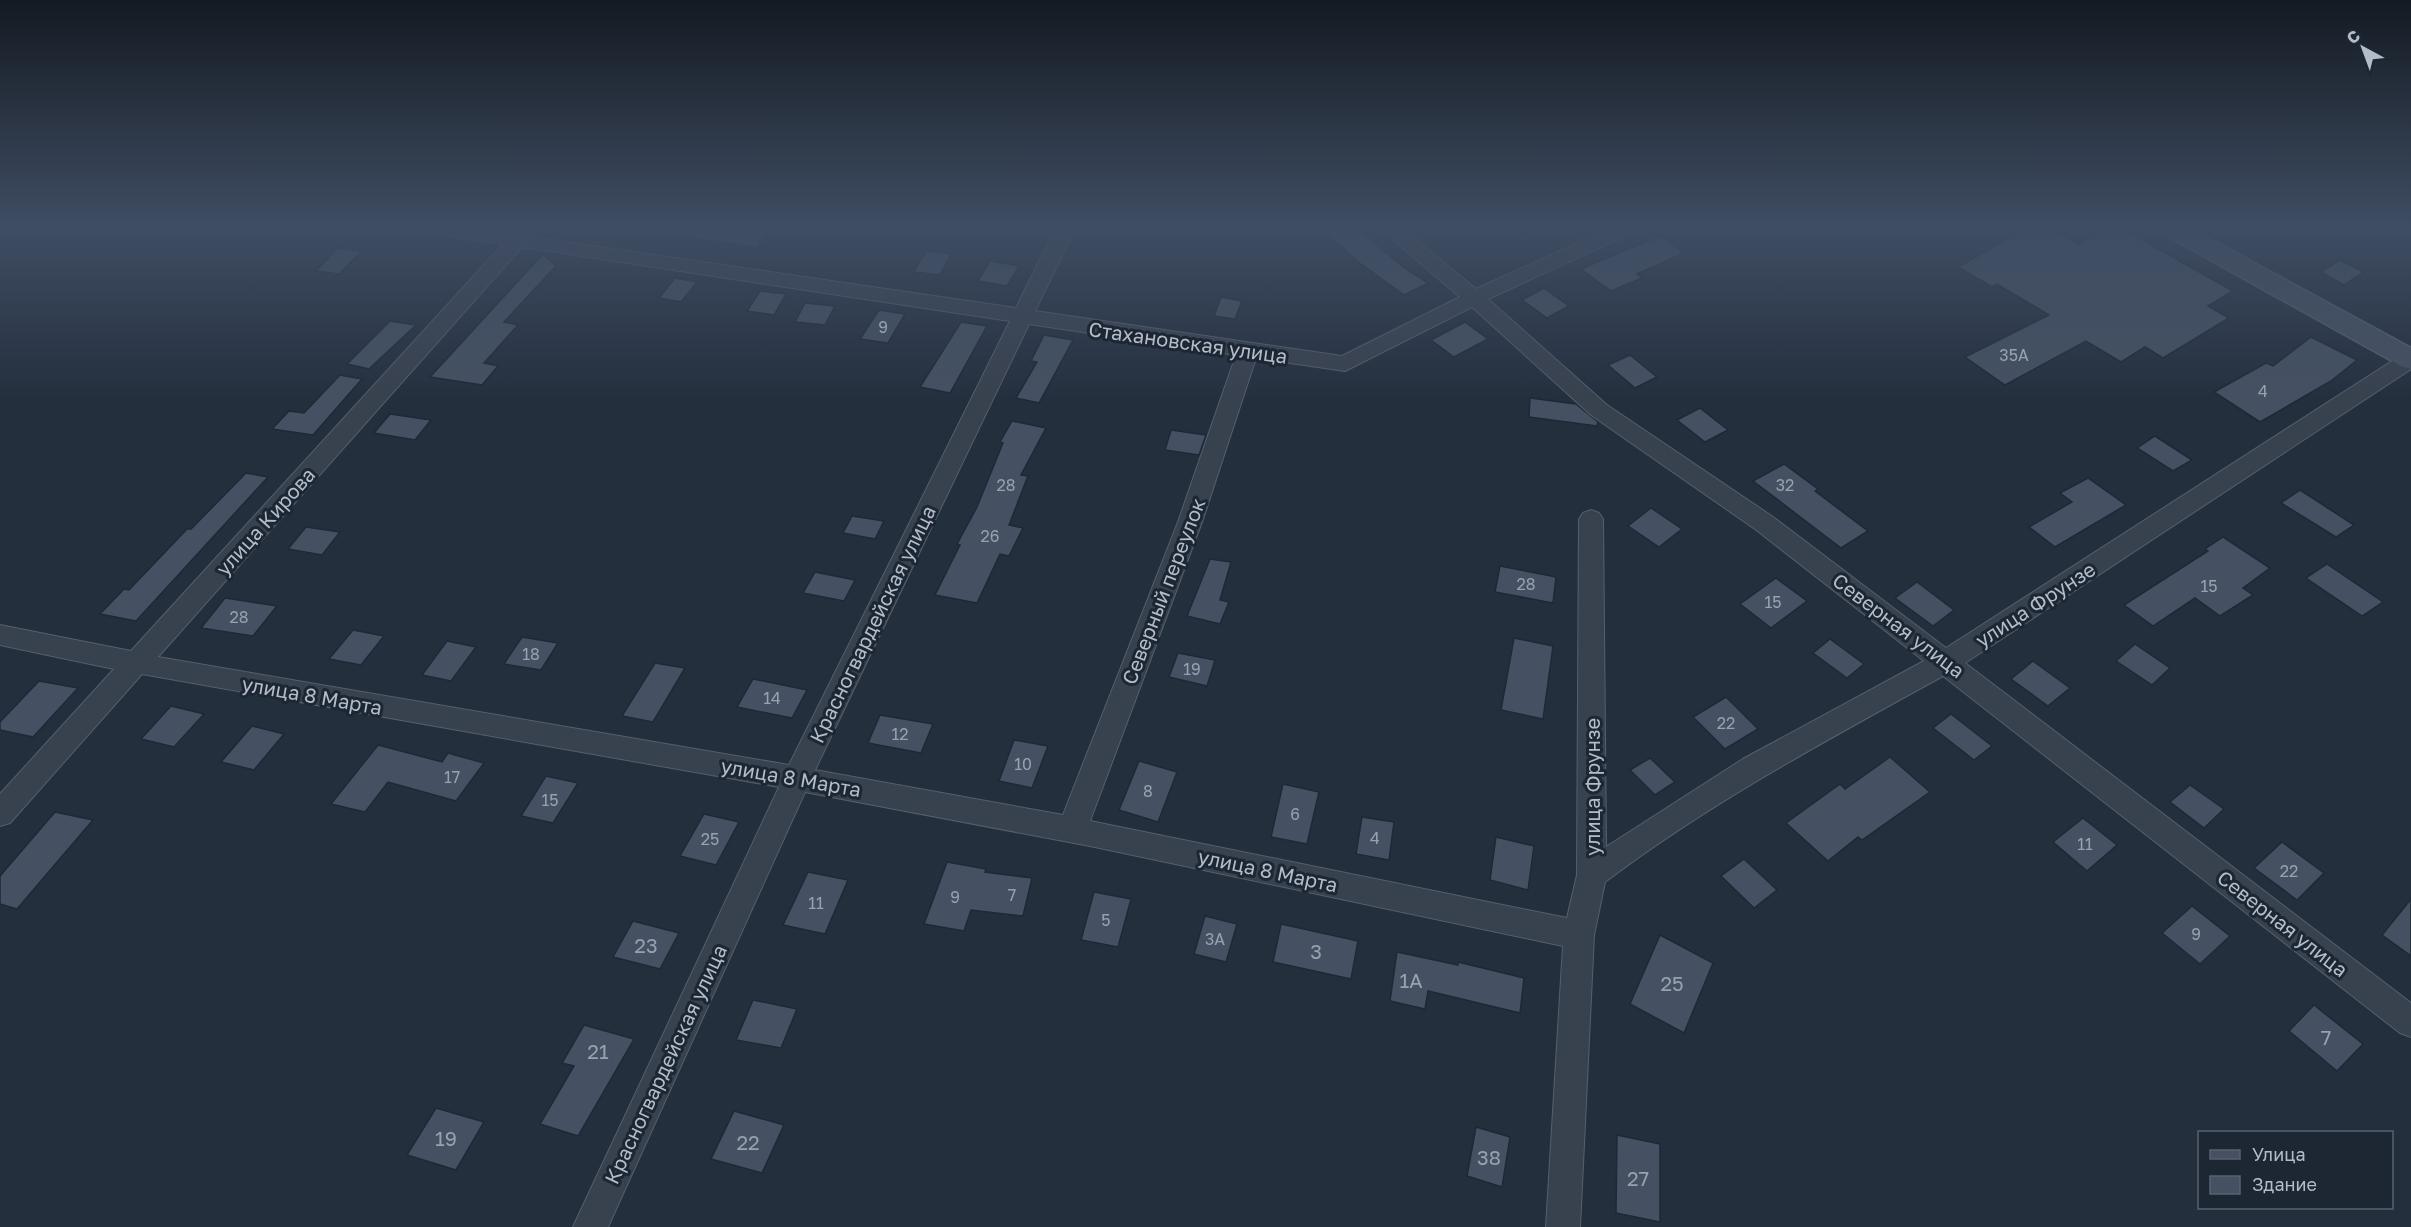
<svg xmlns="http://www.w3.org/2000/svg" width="2411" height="1227" font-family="'Golos Text',sans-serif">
<rect width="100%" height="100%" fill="#242f3e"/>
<!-- building -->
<g fill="#455162" stroke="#1f2835" stroke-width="1.5">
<polygon points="697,227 772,227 757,248 696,238"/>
<polygon points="1319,227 1356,227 1403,267 1428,283 1404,295 1360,263"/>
<polygon points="2029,227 2049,227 2079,244 2109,227 2119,227 2233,291 2208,306 2229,318 2163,358 2145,347 2121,362 2086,341 2005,385 1965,357 2049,315 1997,284 1992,287 1958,267"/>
<polygon points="1660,236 1684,253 1637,274 1642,278 1611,291 1581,269"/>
<polygon points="338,248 362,251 339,274 316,271"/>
<polygon points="926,251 951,254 940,275 914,272"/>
<polygon points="543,254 556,266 504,322 518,325 484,363 498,366 482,385 430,377"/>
<polygon points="2340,260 2364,272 2344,285 2321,272"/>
<polygon points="990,261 1019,266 1007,286 978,281"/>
<polygon points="675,278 697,282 681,302 659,298"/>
<polygon points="1544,288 1569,306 1547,318 1522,300"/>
<polygon points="760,291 786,294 774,315 747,311"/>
<polygon points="1221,297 1242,301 1235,319 1214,316"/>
<polygon points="805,303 835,306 825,325 795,322"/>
<polygon points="879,310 905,314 888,343 860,339"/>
<polygon points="390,321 416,325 369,369 347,364"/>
<polygon points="961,322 987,326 950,393 920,387"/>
<polygon points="1465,322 1488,339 1454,357 1431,340"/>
<polygon points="1044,335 1073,340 1039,403 1016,398 1037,362 1031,361"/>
<polygon points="2311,337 2357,360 2331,381 2260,422 2214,392 2266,363 2273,366"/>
<polygon points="1630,355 1657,377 1635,388 1608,365"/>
<polygon points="340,375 362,379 313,435 272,429 289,411 304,413"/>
<polygon points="1530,398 1576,404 1598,422 1597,426 1529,417"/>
<polygon points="1700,408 1728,430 1705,442 1677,420"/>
<polygon points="390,414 431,420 415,440 374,433"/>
<polygon points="1012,421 1046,428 1021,475 1028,476 1009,525 1023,528 1009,556 1000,554 977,603 935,595 960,545 957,544 977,507 1003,443 1000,442"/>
<polygon points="1171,430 1206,435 1199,455 1165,450"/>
<polygon points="2155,436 2192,460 2173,471 2137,448"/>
<polygon points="1784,464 1818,489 1815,491 1868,531 1841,548 1753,481"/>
<polygon points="246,473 268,477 136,621 100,614 124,589 129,590 187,529 191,529"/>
<polygon points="2088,478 2126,505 2055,547 2029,527 2072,502 2060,493"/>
<polygon points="2300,490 2354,525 2336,537 2281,503"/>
<polygon points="1651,508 1682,529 1659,547 1628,526"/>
<polygon points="852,516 884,521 875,539 843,533"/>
<polygon points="306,527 340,532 322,555 288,549"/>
<polygon points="2223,537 2270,568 2243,588 2253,595 2220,616 2195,598 2153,626 2124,605 2208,551 2205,549"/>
<polygon points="1210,559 1231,562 1220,600 1229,602 1220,624 1187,616"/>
<polygon points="2327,564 2383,602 2362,616 2306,578"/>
<polygon points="1500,566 1556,577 1553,603 1495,592"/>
<polygon points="815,572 855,580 844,601 803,593"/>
<polygon points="1776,578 1807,601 1771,628 1740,604"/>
<polygon points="1917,582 1954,610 1933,626 1895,598"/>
<polygon points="225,598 277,606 253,636 201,628"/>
<polygon points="353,630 384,636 361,665 329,659"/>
<polygon points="522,637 558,643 541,670 504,664"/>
<polygon points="1514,638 1553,646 1543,719 1501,710"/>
<polygon points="1830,639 1864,664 1847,678 1813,653"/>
<polygon points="447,641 476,647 451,681 422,675"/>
<polygon points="2135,644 2170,668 2152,685 2116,661"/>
<polygon points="1178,653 1215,660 1207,686 1169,677"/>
<polygon points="2033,661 2070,688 2048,706 2011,679"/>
<polygon points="655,663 685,668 653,722 622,716"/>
<polygon points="753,679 807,690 792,718 737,707"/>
<polygon points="39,681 78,688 33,737 0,730 0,722"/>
<polygon points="1726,697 1758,729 1725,749 1693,717"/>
<polygon points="171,706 204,714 174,747 141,739"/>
<polygon points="1951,714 1992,746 1974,760 1933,728"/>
<polygon points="880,715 933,724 921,753 868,743"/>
<polygon points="252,726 284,734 254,770 221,762"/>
<polygon points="1014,740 1048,746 1032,788 999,781"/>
<polygon points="378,745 442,762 448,753 484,763 456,801 388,782 365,812 331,804"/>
<polygon points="1890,757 1930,792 1862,840 1858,837 1828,861 1786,823 1840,784 1845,789"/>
<polygon points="1650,758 1675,782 1655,795 1630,770"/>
<polygon points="1139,761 1177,772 1158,822 1119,810"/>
<polygon points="546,776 578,783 553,823 521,816"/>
<polygon points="1283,784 1319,792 1307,844 1271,837"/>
<polygon points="2190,785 2224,809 2204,828 2170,802"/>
<polygon points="55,812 93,820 17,909 0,904 0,876"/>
<polygon points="704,814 739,822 716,865 680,856"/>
<polygon points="1362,817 1394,822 1389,860 1356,854"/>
<polygon points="2083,818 2117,845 2087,871 2053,842"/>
<polygon points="1496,837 1534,846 1528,890 1490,880"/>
<polygon points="2282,842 2324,873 2297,900 2254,868"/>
<polygon points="1744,859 1777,890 1754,908 1721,876"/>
<polygon points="947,862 986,869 985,872 1032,878 1023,916 971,910 964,931 924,924"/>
<polygon points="808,872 848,880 825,934 783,925"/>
<polygon points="1094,892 1131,899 1118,947 1081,940"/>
<polygon points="2411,899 2411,956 2382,935"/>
<polygon points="2192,906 2230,936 2200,964 2162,933"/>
<polygon points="1205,916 1237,924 1226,962 1194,954"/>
<polygon points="633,921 679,933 660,969 613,957"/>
<polygon points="1281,924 1358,941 1351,979 1273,962"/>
<polygon points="1660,935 1713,963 1684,1033 1630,1004"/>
<polygon points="1397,952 1458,965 1458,962 1524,978 1520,1013 1428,991 1425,1009 1390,1001"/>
<polygon points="753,1000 797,1009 781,1048 736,1040"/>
<polygon points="2314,1005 2363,1044 2337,1071 2289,1031"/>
<polygon points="584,1025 634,1039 578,1136 540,1124 574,1066 562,1063"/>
<polygon points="436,1108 484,1122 456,1170 407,1155"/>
<polygon points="734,1111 784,1125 762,1173 711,1159"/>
<polygon points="1476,1127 1510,1137 1502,1187 1467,1176"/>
<polygon points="1617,1135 1660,1144 1660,1222 1616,1213"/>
</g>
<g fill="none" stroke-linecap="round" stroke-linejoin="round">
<!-- minor casing -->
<g stroke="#565f6c" stroke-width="2">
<path id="minor" d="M416,227H466L513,234L519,227H533L536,231L532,237L1016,308L1056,227H1076L1035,311L1342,356L1460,297L1378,227H1400L1476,289L1613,227H1639L1636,231L1488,299L1607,405L1773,517L1946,648L2403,354L2411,352V369L1965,663L2411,1003V1037L2400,1033L1943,676C1827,740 1711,802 1605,882L1594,935L1580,1227H1546L1563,946L1090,846L805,792L608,1227H573L779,787L142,674L10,823L0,826V794L114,669L0,645V625L131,651L503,244L426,233ZM522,247L1010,321L789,765L158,657ZM1472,307L1591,415L1755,529L1924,661L1743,759L1606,847L1603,519L1599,513L1591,510L1583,513L1579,519L1577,875L1567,918L1090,821L1202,522L1256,358L1345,371ZM1029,324L1236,355L1178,522L1063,815L815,770Z"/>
</g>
<!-- secondary casing -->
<g stroke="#565f6c" stroke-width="3">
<polygon id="secondary" points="2156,227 2188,227 2411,348 2411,369 2401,366 2160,232"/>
</g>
<!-- minor -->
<use href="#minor" fill="#38414e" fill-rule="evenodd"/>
<!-- secondary -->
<use href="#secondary" fill="#465061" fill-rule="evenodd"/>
</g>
<!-- sky -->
<linearGradient id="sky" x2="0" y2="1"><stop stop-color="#141a22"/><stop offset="0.57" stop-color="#3f4d63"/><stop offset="1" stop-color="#3f4d63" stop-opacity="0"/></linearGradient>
<rect width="2411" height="399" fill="url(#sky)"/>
<g text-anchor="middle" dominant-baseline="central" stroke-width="6" stroke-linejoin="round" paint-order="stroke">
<!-- number labels -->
<g font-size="16" fill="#98a1af">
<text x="883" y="327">9</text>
<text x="2014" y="355">35А</text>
<text x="2263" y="391">4</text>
<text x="1006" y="485">28</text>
<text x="1785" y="485">32</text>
<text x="990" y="536">26</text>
<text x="1526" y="584">28</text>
<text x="2209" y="586">15</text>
<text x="1773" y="602">15</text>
<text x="239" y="617">28</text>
<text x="531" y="654">18</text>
<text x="1192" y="669">19</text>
<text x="772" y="698">14</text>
<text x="1726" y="723">22</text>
<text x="900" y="734">12</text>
<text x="1023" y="764">10</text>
<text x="452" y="777">17</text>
<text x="1148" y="791">8</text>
<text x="550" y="800">15</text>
<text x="1295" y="814">6</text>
<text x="1375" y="838">4</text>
<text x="710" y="839">25</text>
<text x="2085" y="844">11</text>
<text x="2289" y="871">22</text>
<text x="1012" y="895">7</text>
<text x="955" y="897">9</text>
<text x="816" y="903">11</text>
<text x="1106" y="920">5</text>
<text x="2196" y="934">9</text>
<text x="1215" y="939">3А</text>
</g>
<!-- street labels -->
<g font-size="20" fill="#b4bcc9" stroke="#1d2633">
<text transform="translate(1188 342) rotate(8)">Стахановская улица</text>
<text transform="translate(265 521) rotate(-48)">улица Кирова</text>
<text transform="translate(1163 591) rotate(-69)">Северный переулок</text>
<text transform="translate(2035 604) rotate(-33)">улица Фрунзе</text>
<text transform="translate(872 624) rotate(-64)">Красногвардейская улица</text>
<text transform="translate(1899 625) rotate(37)">Северная улица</text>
<text transform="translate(312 695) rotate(10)">улица 8 Марта</text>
<text transform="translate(791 777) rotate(10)">улица 8 Марта</text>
<text transform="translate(1592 787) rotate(-90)">улица Фрунзе</text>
<text transform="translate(1268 870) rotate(12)">улица 8 Марта</text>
<text transform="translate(2283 923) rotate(38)">Северная улица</text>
<text transform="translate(665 1064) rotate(-65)">Красногвардейская улица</text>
</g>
<!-- near-number labels -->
<g font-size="20" fill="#98a1af">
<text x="646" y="945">23</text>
<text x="1316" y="951">3</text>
<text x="1411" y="980">1А</text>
<text x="1672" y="983">25</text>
<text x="2326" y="1037">7</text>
<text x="598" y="1051">21</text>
<text x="446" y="1138">19</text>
<text x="748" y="1142">22</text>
<text x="1489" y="1157">38</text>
<text x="1638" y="1178">27</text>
</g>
</g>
<!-- legend -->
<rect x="2198" y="1131" width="195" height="78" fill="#1d2633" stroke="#59626f" stroke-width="1.5"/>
<rect x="2210" y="1150" width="30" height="9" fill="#465061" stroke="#59626f" stroke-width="1.5"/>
<text x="2252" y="1161" font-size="18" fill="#b4bcc9">Улица</text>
<rect x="2210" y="1176" width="30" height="18" fill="#455162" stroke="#59626f" stroke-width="1.5"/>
<text x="2252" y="1191" font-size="18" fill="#b4bcc9">Здание</text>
<!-- north arrow -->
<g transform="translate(2363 48) rotate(319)" stroke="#1d2633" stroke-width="4.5" paint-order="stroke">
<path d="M0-4.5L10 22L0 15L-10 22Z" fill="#b4bcc9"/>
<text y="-9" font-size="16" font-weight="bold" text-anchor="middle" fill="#b4bcc9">С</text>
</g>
</svg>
